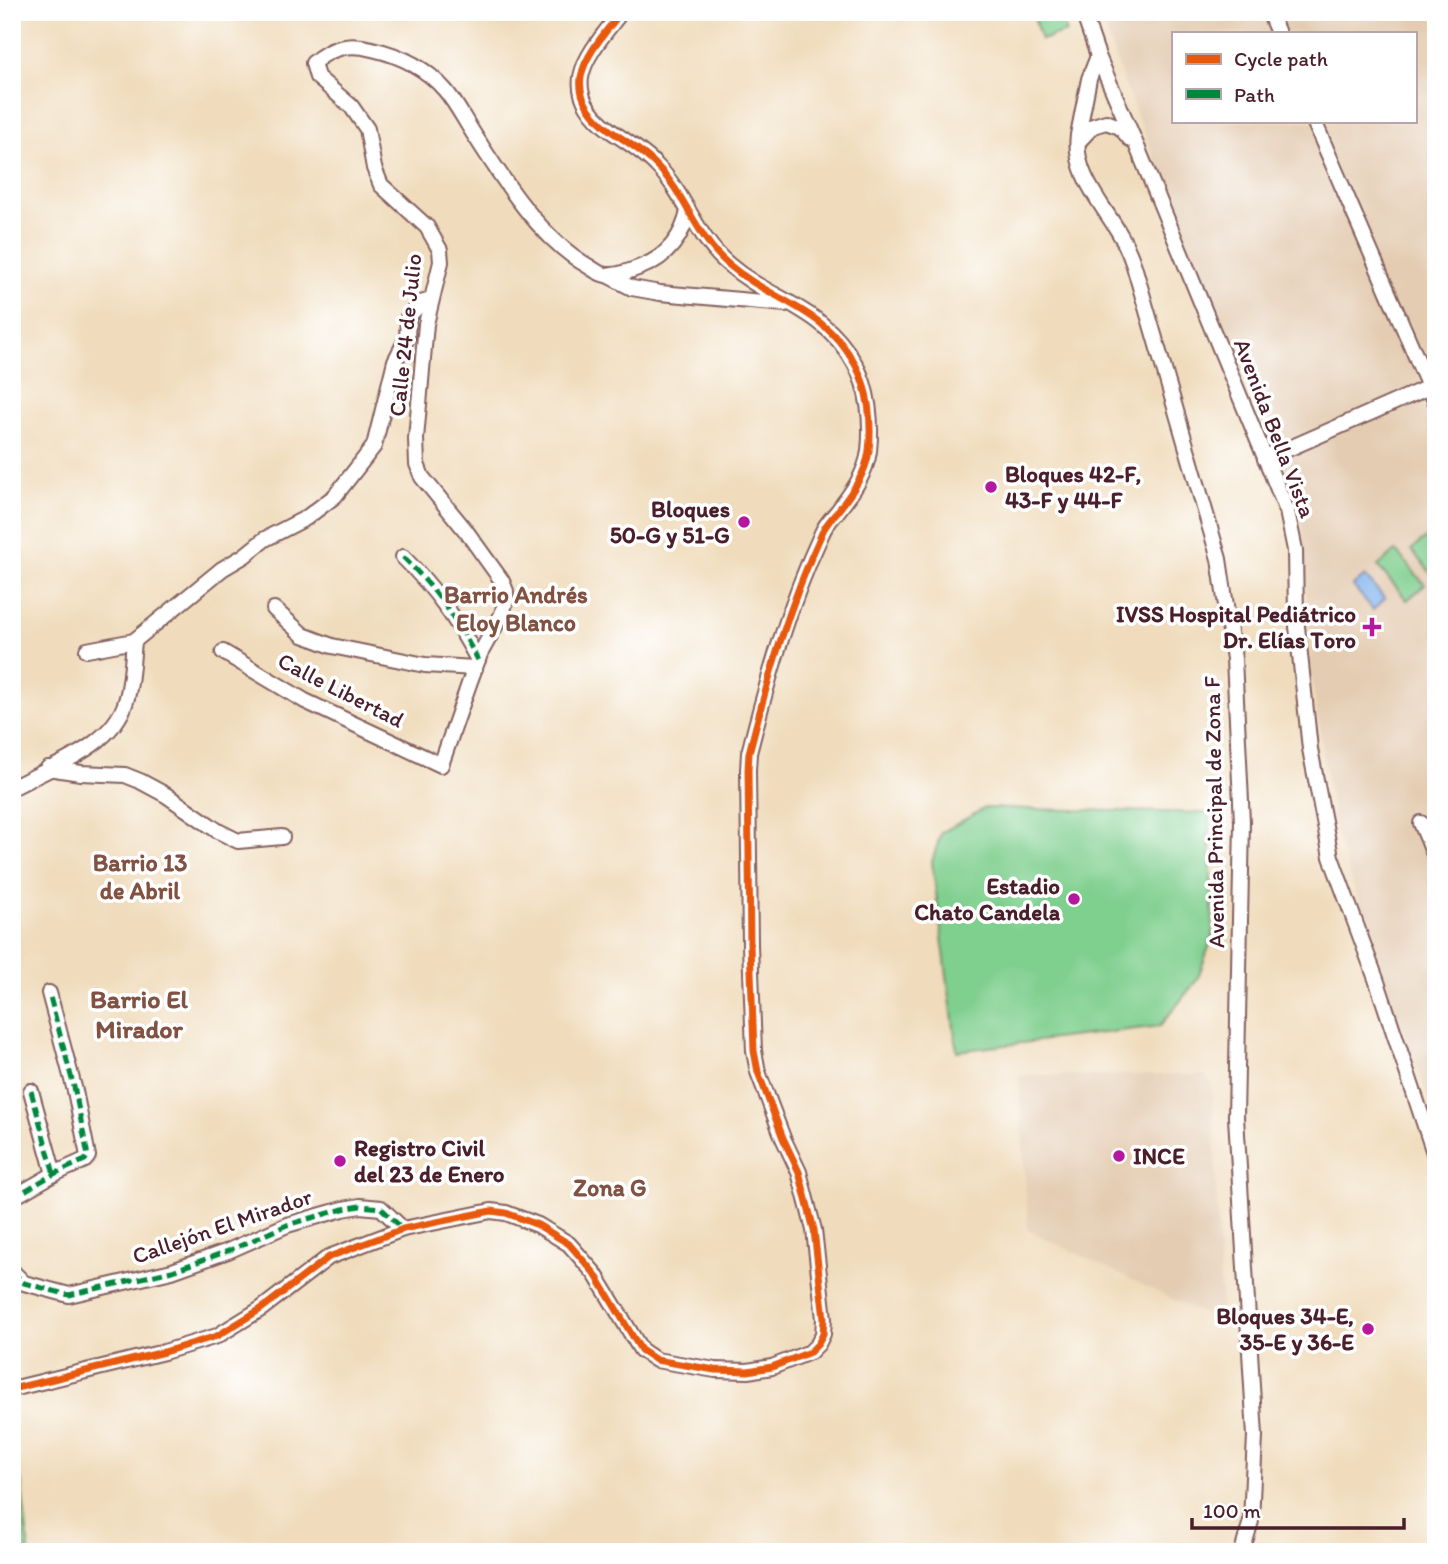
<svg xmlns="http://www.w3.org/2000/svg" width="1448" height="1564" font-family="Itim,sans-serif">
<rect width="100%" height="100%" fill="#fff"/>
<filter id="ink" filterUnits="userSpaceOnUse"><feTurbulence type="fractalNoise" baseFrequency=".0143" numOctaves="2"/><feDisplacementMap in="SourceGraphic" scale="14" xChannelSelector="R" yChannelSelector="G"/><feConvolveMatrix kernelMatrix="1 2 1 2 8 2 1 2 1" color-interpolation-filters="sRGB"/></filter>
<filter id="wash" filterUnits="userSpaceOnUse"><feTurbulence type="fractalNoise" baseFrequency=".00686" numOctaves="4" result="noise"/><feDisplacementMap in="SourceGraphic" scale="28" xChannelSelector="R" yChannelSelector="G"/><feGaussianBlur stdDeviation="1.57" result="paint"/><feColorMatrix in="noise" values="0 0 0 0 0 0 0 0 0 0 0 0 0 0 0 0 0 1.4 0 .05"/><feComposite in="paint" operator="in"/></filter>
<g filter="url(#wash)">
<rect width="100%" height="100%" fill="#f0dcbc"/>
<!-- built -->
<g fill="#e4ccb2" fill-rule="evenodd">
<path d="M1099,12H1436V1117L1403,1034L1335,830L1310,669L1302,529L1298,504L1294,489L1265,431L1124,83ZM1173,33H1415V121H1173Z"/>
<polygon points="1019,1075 1205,1075 1212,1082 1222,1323 1028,1230"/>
</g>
<!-- green -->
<g fill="#7fcf8e" stroke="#64775c" stroke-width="2">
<polygon points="1032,12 1059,12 1066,32 1041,40"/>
<polygon points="1436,530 1436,579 1411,550"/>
<polygon points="1396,551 1425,585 1407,600 1378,566"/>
<polygon points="985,808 1209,813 1213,936 1197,980 1160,1026 957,1051 932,862 941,833"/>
<polygon points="21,1479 29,1552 12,1552 12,1481"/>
</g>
<!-- water -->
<polygon fill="#82b5ef" stroke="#666a8d" stroke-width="2" points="1365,576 1385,599 1373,610 1353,586"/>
</g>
<g filter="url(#ink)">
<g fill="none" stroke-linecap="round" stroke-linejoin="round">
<!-- minor casing -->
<g stroke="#84615e" stroke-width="18">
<g id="minor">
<polyline points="1083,12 1098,56 1138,149 1287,511 1295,550 1296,617 1310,749 1331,857 1376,979 1436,1159"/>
<polyline points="1269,12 1278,33"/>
<path d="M1098,56L1089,79L1078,135C1073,172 1100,201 1118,231C1125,242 1130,254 1134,266L1219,559L1234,659L1242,822L1236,1117L1255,1436L1251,1521L1242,1552"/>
<polyline points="1314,121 1436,403"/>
<polyline points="1078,142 1093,126 1106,122 1120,127 1130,139"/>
<polyline points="607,275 632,288 660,293 785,304"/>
<polyline points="1265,459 1436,384"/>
<path d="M403,557C438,592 455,617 478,660"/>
<polyline points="274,609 303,635 332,646 425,665 475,668"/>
<polyline points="87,650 134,641 222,569 244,556 265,539 306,518 335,496 374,446 395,361 407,338 408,317 421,303 431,300"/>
<path d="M223,652L305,701L441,765L470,681L480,654L502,614L506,600V591L502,581L466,531L422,477L417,464L416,439L426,324L441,262L440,250L427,227L381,185L374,168L367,129L351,106L317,77L313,63C331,47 349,43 372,49C399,55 426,68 445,90C457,104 466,123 477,139C505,183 542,240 588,266C593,269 600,275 607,275C617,276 633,270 643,266C667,257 683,236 688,211"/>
<polyline points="48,768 81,773 125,775 140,781 166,795 218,831 238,841 282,837"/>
<path d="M12,788C50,767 113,747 126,701C132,682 132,661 134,641"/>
<polyline points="1421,823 1436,859"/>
<polyline points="31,1091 54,1174"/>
<polyline points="12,1198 54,1174 85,1160 88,1156 75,1091 49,993"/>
<polyline points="12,1271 24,1283 69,1295 172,1271 228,1251 287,1225 343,1209 360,1206 381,1208 403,1229"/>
<path d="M12,1389L164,1352L217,1336L261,1309L329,1257L403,1229L491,1211L506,1213L538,1225L569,1244L595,1274L641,1350L656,1360L715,1370L748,1371L772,1367L810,1352L818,1344L823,1334L824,1319L814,1230L799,1172L783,1138L758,1072L754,1051L750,945L748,770L749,753C768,678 789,604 822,533C825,525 832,518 837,512C851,494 866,474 869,451C872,423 869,389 855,364C824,307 772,302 728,264C696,237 686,195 657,166C644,152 627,142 611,131C555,88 587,56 621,12"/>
</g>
</g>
<!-- minor -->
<use href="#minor" stroke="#fff" stroke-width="14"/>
<!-- quiet -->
<g stroke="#00873e" stroke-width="5" stroke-dasharray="10 5" stroke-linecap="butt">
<path d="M403,557C438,592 455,617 478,660"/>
<polyline points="31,1091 54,1174"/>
<polyline points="12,1198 54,1174 85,1160 88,1156 75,1091 49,993"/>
<polyline points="12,1271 24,1283 69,1295 172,1271 228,1251 287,1225 343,1209 360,1206 381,1208 403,1229"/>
</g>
<!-- cycleway casing -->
<g stroke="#fff" stroke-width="11">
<path id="cycleway" d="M12,1389L164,1352L217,1336L261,1309L329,1257L403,1229L491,1211L506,1213L538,1225L569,1244L595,1274L641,1350L656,1360L715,1370L748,1371L772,1367L810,1352L818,1344L823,1334L824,1319L814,1230L799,1172L783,1138L758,1072L754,1051L750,945L748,770L749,753C768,678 789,604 822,533C825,525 832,518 837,512C851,494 866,474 869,451C872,423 869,389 855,364C824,307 772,302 728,264C696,237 686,195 657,166C644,152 627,142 611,131C555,88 587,56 621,12"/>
</g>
<!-- cycleway -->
<use href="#cycleway" stroke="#e8590c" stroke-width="7"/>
</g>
</g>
<!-- markers -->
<g fill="#b5179e" stroke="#fff" stroke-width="2.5">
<circle cx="991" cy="487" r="7"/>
<circle cx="744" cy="522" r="7"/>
<path d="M1368.5 616.5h7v7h7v7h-7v7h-7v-7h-7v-7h7z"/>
<circle cx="1074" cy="899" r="7"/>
<circle cx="1119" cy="1156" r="7"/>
<circle cx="340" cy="1161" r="7"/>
<circle cx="1368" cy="1329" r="7"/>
</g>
<g text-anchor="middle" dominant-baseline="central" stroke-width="7" stroke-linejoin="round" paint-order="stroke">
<!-- street labels -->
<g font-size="23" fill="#4a1f2b" stroke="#fff">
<text transform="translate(405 335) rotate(-84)">Calle 24 de Julio</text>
<text transform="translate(1275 428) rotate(69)">Avenida Bella Vista</text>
<text transform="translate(341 690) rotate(27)">Calle Libertad</text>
<text transform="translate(1214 812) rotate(-91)">Avenida Principal de Zona F</text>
<text transform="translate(222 1226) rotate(-19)">Callejón El Mirador</text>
</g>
<!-- poi labels -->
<g font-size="23" font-weight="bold" fill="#4a1f2b" stroke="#fff" text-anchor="end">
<text x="1005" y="474" text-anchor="start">Bloques 42-F,<tspan x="1005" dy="26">43-F y 44-F</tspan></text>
<text x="730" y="509">Bloques<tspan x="730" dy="26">50-G y 51-G</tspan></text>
<text x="1356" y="614">IVSS Hospital Pediátrico<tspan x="1356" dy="26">Dr. Elías Toro</tspan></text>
<text x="1060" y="886">Estadio<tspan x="1060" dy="26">Chato Candela</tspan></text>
<text x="354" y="1148" text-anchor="start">Registro Civil<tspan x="354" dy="26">del 23 de Enero</tspan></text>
<text x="1133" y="1156" text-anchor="start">INCE</text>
<text x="1354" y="1316">Bloques 34-E,<tspan x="1354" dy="26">35-E y 36-E</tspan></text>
</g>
<!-- neighbourhood labels -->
<g font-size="24" font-weight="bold" fill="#815242" stroke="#fff">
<text x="516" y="594">Barrio Andrés<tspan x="516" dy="28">Eloy Blanco</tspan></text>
<text x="140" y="862">Barrio 13<tspan x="140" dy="28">de Abril</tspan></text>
<text x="610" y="1187">Zona G</text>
</g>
<!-- quarter labels -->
<g font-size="26" font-weight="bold" fill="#815242" stroke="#fff">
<text x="139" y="999">Barrio El<tspan x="139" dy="30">Mirador</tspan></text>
</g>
</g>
<!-- margin -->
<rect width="1448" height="1564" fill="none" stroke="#fff" stroke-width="42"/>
<!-- legend -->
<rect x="1172" y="32" width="245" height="91" fill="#ffffff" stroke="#b7a5aa" stroke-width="2"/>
<rect x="1186" y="54" width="35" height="10" fill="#e8590c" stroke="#b7a5aa" stroke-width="2"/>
<text x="1234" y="66" font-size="21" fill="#4a1f2b">Cycle path</text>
<rect x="1186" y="89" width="35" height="10" fill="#00873e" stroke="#b7a5aa" stroke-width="2"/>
<text x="1234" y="102" font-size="21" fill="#4a1f2b">Path</text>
<!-- scale -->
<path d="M1192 1518v10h212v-10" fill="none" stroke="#4a1f2b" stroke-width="3.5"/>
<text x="1203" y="1518" font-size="21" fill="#4a1f2b" stroke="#ffffff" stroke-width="5" paint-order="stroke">100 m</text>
</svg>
